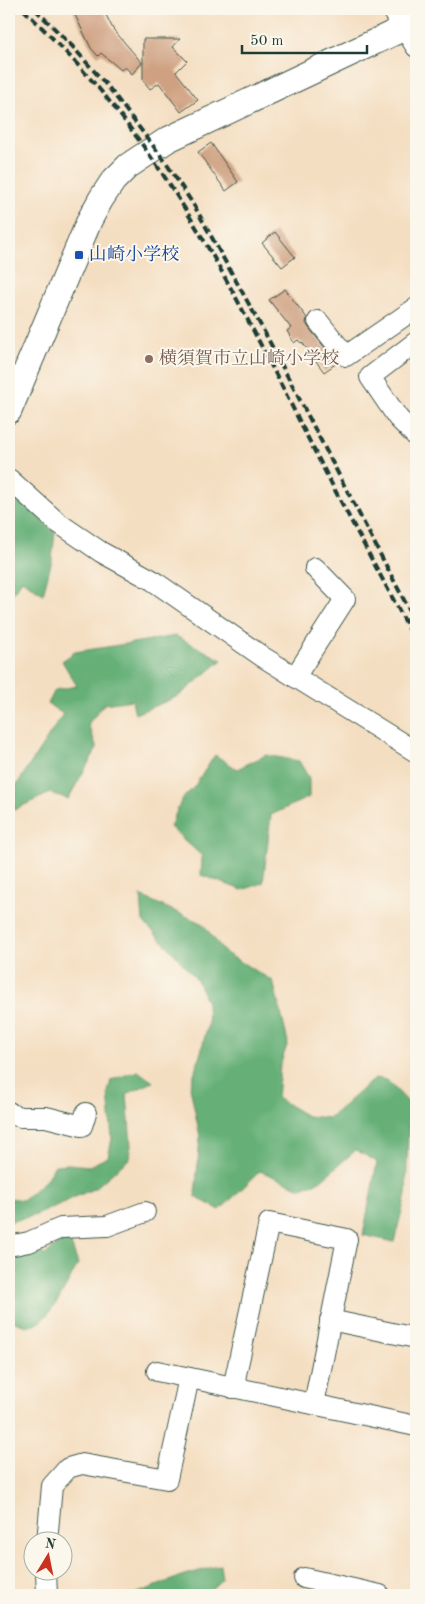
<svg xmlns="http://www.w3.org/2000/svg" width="425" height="1604" font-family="'Old Standard TT','Noto Serif JP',serif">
<rect width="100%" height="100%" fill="#fbf7ec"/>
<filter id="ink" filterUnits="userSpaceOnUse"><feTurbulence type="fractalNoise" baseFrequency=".02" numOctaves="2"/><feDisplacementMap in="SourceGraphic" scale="10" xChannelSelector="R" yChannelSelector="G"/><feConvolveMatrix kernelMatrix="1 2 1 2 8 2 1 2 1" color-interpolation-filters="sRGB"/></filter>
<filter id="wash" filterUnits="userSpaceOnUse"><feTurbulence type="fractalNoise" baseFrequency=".0096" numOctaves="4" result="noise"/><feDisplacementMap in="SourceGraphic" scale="20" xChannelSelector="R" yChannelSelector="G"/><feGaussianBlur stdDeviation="1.12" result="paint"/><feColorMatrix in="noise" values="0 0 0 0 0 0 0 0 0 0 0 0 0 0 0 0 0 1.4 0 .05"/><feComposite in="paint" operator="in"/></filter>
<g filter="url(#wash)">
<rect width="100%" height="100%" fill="#f4dec1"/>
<!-- forest -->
<g fill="#66b078" stroke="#427656">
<polygon points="9,491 55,532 52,560 43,594 22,580 9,599"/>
<polygon points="176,636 222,660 179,696 135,714 132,700 104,704 88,724 97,748 68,799 50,793 14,810 14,789 63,714 48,704 55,690 77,686 62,661 75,652"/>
<polygon points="215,755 237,769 266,755 299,761 309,778 309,797 271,815 263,883 242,890 201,875 202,856 170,827 182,799 194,787"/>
<polygon points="141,896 203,924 224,952 273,981 288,1042 280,1066 277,1098 307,1116 329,1118 375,1078 387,1080 409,1103 406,1195 394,1242 363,1235 377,1162 356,1150 320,1181 301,1188 260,1171 220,1210 195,1197 200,1137 190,1087 201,1052 208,1024 207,1003 197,980 170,949 143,922"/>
<polygon points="138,1071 153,1082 127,1094 131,1146 129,1159 95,1188 36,1215 9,1222 9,1198 23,1200 45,1181 55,1165 69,1164 89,1166 108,1157 112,1139 108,1092 111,1080"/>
<path d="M68,1235L78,1264C69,1280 48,1328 27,1326C22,1325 14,1321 9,1320V1252L29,1249L45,1255Z"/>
<polygon points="220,1565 222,1579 205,1595 133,1595 182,1576"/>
</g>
<g id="blocks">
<!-- building -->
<g fill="#cfa182">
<polygon points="72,9 103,9 113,29 142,63 132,74 125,67 121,70 101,53 98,56 91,48"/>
<polygon points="143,39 180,39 173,47 187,61 176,72 198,100 181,112 159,83 150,89 143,80"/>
<polygon points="211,143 238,182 226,191 198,152"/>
<polygon points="275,232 295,257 282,267 262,243"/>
<polygon points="285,289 307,318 306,323 309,328 337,363 324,372 302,342 301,343 298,340 294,343 287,331 291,328 269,300"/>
</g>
</g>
</g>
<g filter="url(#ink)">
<use href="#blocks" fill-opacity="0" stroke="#3f5549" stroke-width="1"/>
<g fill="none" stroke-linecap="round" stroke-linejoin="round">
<!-- minor casing -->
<g stroke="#3f5549" stroke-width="22">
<g id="minor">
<polyline points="392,9 416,47"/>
<polyline points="318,321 346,356 416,308"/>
<polyline points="416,342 370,377 398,418 416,436"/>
<polyline points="9,479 57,522 85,541 101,552 152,580 263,657 416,752"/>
<polyline points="295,677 345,599 315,568"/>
<polyline points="9,1112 10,1114 21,1117 46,1117 82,1126 86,1113"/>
<polyline points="9,1246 29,1242 61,1228 107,1226 145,1212"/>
<polyline points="330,1320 416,1338"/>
<polyline points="157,1371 416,1426"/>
<polyline points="233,1388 269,1223 347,1239 314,1404"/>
<polyline points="47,1542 52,1486 68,1468 82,1464 167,1479 189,1378"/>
<polyline points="46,1572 47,1595"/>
<polyline points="304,1578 380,1595"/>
</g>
</g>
<!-- tertiary casing -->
<g stroke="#3f5549" stroke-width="27">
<polyline id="tertiary" points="9,411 90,219 101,199 113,181 128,166 167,140 404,28 416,19"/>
</g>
<!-- minor -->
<use href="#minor" stroke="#fff" stroke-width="20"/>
<!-- tertiary -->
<use href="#tertiary" stroke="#fff" stroke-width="25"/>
<!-- rail -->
<g stroke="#1f3d34" stroke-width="4" stroke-dasharray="8 4" stroke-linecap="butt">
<path d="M23,9C60,45 96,82 127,124C200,220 254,331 308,438C343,507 380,574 416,642"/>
<polyline points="35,9 73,47 109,88 164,160 195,207 266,335 416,623"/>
</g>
</g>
</g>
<!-- markers -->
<rect fill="#1a4fb4" stroke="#fbf7ec" stroke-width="2" x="74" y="250" width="10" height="10" rx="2.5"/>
<circle fill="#8d6e63" stroke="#fbf7ec" stroke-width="2" cx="149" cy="359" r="5"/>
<g text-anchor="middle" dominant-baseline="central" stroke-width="4" stroke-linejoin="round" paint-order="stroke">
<!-- transit labels -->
<g font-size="18" fill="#164399" stroke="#fbf7ec" text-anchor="start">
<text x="89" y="255">山崎小学校</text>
</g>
<!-- education labels -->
<g font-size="18" fill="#785e54" stroke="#fbf7ec" text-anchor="start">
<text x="159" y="359">横須賀市立山崎小学校</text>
</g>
</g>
<!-- margin -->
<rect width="425" height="1604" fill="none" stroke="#fbf7ec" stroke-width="30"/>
<!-- north arrow -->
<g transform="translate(48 1556) rotate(10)"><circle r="24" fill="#fbf7ec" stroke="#a3ada2"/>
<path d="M0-4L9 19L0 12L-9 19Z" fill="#c8321e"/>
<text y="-8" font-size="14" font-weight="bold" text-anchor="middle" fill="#1f3d34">N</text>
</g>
<!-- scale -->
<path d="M242 45v8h125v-8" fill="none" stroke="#1f3d34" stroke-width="2.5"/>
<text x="250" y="45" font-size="15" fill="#1f3d34" stroke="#fbf7ec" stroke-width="4" paint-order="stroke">50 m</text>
</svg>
